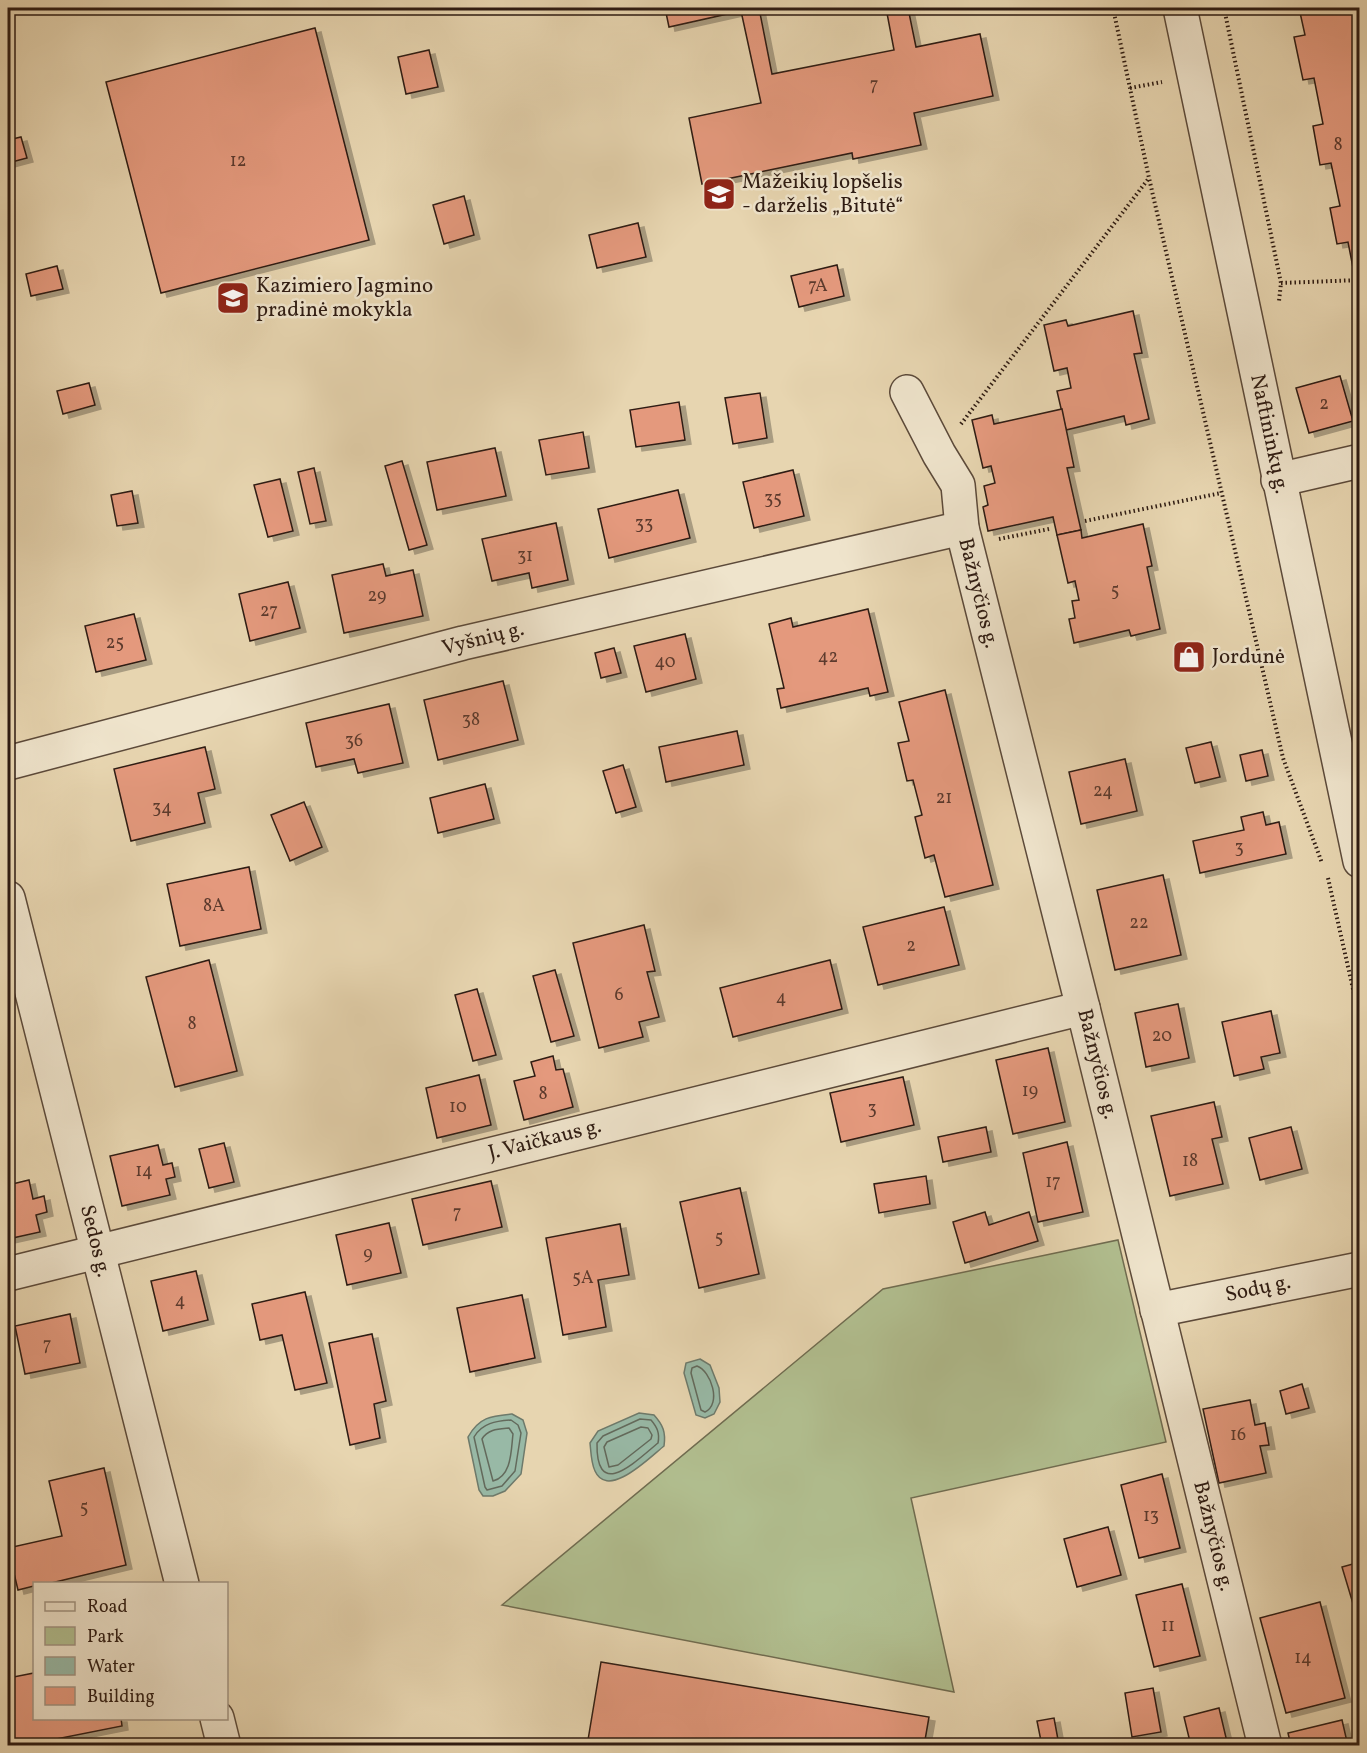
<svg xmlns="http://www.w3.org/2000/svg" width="1367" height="1753" font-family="Vollkorn,serif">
<defs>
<filter id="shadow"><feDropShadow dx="6" dy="4" stdDeviation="0" flood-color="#0004"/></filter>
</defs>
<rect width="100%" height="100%" fill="#e7d5b0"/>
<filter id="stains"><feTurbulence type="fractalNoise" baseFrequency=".00333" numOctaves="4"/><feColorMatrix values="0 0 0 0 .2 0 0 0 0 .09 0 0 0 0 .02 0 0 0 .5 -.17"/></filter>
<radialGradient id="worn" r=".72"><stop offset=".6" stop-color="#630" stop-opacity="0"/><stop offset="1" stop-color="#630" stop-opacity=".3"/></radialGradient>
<!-- green -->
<polygon fill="#b1be8f" stroke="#706c50" stroke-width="1.5" points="1118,1240 1166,1442 911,1498 954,1692 502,1605 883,1289"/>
<!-- water -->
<g fill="#98b9a6" stroke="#6e7a6b" stroke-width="1.5">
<polygon points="700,1359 710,1365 719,1388 720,1402 714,1414 705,1418 696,1415 684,1373 686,1363"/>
<path d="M639,1413L654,1415C663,1425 666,1432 664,1446C650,1457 608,1500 595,1471C591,1463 591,1452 590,1443L598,1431Z"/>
<path d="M512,1414L523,1420L527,1433L521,1474L505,1491L493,1496H483L479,1490L468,1437C479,1417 491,1416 512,1414Z"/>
</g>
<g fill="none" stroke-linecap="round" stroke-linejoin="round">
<!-- shore -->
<g stroke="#636a5c" stroke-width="1.5">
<path d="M697,1366C711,1371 722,1404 705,1412L701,1410L691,1373L692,1368Z"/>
<path d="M640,1419L651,1420C657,1427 660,1433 658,1443C636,1461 596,1502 597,1443L603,1436Z"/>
<path d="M511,1420L518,1425L521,1433L515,1471L502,1486L487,1490L485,1487L474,1437C482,1423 496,1421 511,1420Z"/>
<polygon points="641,1427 648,1428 652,1435 651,1439 618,1465 609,1467 604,1447 607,1442"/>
<path d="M509,1428L513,1434C511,1450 512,1476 493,1481L482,1439C488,1429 499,1429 509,1428Z"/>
</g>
</g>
<!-- building -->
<g fill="#e4997d" stroke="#2e1b12" stroke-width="1.5" filter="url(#shadow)">
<polygon points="665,8 759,8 772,74 894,50 886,8 908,8 916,47 980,34 993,96 914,113 921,145 853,159 852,153 702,184 689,118 761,103 741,11 669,27"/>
<polygon points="1299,8 1358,8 1360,10 1360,272 1354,273 1348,242 1337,244 1330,208 1340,206 1331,163 1320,165 1313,126 1323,124 1314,78 1303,80 1294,37 1305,35"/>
<polygon points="315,28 369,240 161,293 106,82"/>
<polygon points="429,50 438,87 406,94 398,57"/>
<polygon points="21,137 27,158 8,163 8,140"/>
<polygon points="464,196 474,235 444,244 433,205"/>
<polygon points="638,223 646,257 597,268 589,235"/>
<polygon points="837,265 844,296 799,307 791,276"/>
<polygon points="57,266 63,289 31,296 26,274"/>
<polygon points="1133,311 1142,353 1134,354 1149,419 1126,425 1124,416 1066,430 1057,391 1071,388 1067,368 1054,371 1044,325 1066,320 1068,326"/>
<polygon points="1340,376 1353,421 1309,433 1296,388"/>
<polygon points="89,383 95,405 63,414 57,391"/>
<polygon points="760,393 767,438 733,444 725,398"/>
<polygon points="679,402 685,440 636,447 630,410"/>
<polygon points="1062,409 1074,467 1067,468 1081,530 1057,535 1053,517 988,531 983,507 988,505 984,486 995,483 991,466 983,468 972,420 992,415 994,424"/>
<polygon points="583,432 589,468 546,475 539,440"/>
<polygon points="495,448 506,496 437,510 427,462"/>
<polygon points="402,461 427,545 409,550 385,466"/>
<polygon points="314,468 326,521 310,524 298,472"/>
<polygon points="793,470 804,516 754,528 743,482"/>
<polygon points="280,479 293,531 268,537 254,485"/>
<polygon points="678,490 690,538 609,558 598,509"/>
<polygon points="132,491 138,523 117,526 111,495"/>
<polygon points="556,523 568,580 532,588 529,573 492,581 482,539"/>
<polygon points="1143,524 1152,566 1147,567 1160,629 1131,636 1129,630 1074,643 1069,619 1075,618 1072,601 1079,600 1075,581 1068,583 1057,535 1081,530 1082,538"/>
<polygon points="383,564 386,576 413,570 423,616 344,633 332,575"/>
<polygon points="288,582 300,628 250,641 239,594"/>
<polygon points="868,609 888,692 870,696 868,688 781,708 777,689 784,688 769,624 791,618 793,627"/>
<polygon points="134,614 146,660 96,672 85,626"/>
<polygon points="685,634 696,679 646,692 634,646"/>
<polygon points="614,648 621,673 601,678 595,653"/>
<polygon points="503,681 518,740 438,760 424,700"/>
<polygon points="945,690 993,885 945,897 934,855 925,858 915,817 922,815 913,780 907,781 898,743 909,741 899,702"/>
<polygon points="389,704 403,763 358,773 354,759 316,767 306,723"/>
<polygon points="737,731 744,765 666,782 659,747"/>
<polygon points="1211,742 1220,777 1195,783 1186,748"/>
<polygon points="205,747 215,789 198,793 205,823 131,841 114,769"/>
<polygon points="1262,750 1268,776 1246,781 1240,755"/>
<polygon points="1125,759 1137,811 1081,824 1069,772"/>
<polygon points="623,765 636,807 616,813 603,771"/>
<polygon points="485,784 494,819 438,833 430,798"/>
<polygon points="304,802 322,847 290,861 271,815"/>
<polygon points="1263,812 1266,825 1279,822 1286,854 1200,873 1193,841 1244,830 1241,817"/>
<polygon points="249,867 261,929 180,946 167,884"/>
<polygon points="1163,875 1181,955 1115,970 1097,890"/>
<polygon points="944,907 959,965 878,985 863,927"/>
<polygon points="644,925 655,971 647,972 659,1017 639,1022 643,1037 599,1048 573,943"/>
<polygon points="209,960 237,1071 175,1087 146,977"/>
<polygon points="830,960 842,1009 733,1037 720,988"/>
<polygon points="555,970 574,1036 551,1042 533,976"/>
<polygon points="477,989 496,1055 473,1061 455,995"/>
<polygon points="1178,1004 1189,1058 1146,1067 1135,1013"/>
<polygon points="1271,1011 1280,1053 1261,1057 1264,1069 1234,1076 1222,1022"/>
<polygon points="1048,1048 1065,1122 1013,1134 996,1060"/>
<polygon points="553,1056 556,1070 563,1069 573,1107 524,1120 514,1081 535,1076 531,1062"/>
<polygon points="479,1075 491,1125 437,1138 426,1088"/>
<polygon points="903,1077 914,1125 841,1142 830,1093"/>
<polygon points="1214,1102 1222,1137 1212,1139 1223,1184 1170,1196 1151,1116"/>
<polygon points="986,1127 991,1152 943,1162 938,1137"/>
<polygon points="1291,1127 1302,1169 1260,1180 1249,1138"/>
<polygon points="1067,1142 1083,1212 1038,1222 1023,1153"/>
<polygon points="224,1143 234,1182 209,1188 199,1149"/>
<polygon points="158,1145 163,1165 172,1163 175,1177 166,1179 170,1195 122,1206 110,1156"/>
<polygon points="926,1176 930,1204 879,1213 874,1184"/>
<polygon points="29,1180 33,1199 44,1196 47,1212 36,1215 40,1232 8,1239 8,1185"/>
<polygon points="491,1181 502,1227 423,1245 412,1199"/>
<polygon points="740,1188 759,1274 699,1288 680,1202"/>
<polygon points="985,1212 989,1225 1029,1212 1038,1241 965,1263 953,1222"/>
<polygon points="389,1223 401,1273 347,1285 336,1235"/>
<polygon points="620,1224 629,1275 598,1280 606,1327 563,1335 546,1238"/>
<polygon points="196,1271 208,1320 163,1331 151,1281"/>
<polygon points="305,1292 327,1383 295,1390 282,1335 260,1340 252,1304"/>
<polygon points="522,1295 535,1358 470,1372 457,1308"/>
<polygon points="70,1314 80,1363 25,1374 15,1326"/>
<polygon points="372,1334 386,1401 374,1404 380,1438 350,1445 329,1343"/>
<polygon points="1302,1384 1309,1408 1286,1414 1280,1391"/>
<polygon points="1250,1400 1255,1425 1265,1423 1269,1445 1260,1446 1266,1473 1219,1483 1203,1409"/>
<polygon points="104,1468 126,1565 47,1584 34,1584 34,1586 18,1590 8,1548 62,1536 49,1481"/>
<polygon points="1162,1474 1180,1548 1139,1558 1121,1485"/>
<polygon points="1108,1527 1121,1575 1077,1587 1064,1539"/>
<polygon points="1360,1562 1360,1605 1354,1607 1342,1567"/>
<polygon points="1182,1584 1200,1656 1154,1667 1136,1595"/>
<polygon points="1320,1602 1345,1698 1286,1713 1260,1618"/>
<polygon points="601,1662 929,1717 924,1746 587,1746"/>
<polygon points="34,1673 34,1718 121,1718 122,1726 21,1746 8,1746 8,1678"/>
<polygon points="1153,1688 1161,1732 1132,1737 1125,1693"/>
<polygon points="1219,1708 1228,1746 1191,1746 1184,1717"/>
<polygon points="1054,1718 1059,1745 1042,1746 1037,1721"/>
<polygon points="1342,1720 1348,1746 1291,1746 1288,1733"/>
</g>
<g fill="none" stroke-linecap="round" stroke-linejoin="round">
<!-- street casing -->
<g stroke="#5c4a3a" stroke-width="36">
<g id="street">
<polyline points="1180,8 1360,861"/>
<polyline points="907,392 939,454 958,485 962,528 1083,1008 1265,1746"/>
<polyline points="1278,480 1360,461"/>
<polyline points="8,763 463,643 962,528"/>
<polyline points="8,898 182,1584"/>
<polyline points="8,1274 1083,1008"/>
<polyline points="1157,1310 1360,1269"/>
<polyline points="217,1718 224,1746"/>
</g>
</g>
<!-- path -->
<g stroke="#2e1b12" stroke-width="4" stroke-dasharray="1.5 3" stroke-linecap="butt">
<polyline points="1113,8 1149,178 1283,758 1322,863"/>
<polyline points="1224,8 1281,283 1279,301"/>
<polyline points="1130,88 1162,82"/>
<polyline points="1281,283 1360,280"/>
<polyline points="961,424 1149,178"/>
<polyline points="1085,521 1221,493"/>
<polyline points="999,539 1049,529"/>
<polyline points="1328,878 1360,1020"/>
</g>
<!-- street -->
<use href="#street" stroke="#efe4cc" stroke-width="33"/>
</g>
<!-- icons -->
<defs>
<g id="school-square" transform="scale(1.725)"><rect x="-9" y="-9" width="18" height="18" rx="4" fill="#8f2418" stroke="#efe4cc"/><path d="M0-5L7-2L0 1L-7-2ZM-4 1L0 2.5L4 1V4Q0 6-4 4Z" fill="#fff"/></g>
<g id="shop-square" transform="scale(1.725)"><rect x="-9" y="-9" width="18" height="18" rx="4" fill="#8f2418" stroke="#efe4cc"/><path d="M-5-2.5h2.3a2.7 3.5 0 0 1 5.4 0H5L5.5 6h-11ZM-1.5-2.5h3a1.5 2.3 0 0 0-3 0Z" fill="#fff"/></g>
</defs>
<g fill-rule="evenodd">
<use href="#school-square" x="719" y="194"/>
<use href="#school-square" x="233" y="298"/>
<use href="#shop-square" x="1189" y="657"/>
</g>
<g text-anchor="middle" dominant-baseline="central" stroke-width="5" stroke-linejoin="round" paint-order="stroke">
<!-- number labels -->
<g font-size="18" fill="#5c3a2d">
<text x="874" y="85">7</text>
<text x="1338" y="145">8</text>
<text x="238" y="161">12</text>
<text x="818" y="286">7A</text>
<text x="1324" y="404">2</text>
<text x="773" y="499">35</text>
<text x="644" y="524">33</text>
<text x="525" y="556">31</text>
<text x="1115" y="591">5</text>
<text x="377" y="596">29</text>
<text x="269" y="611">27</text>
<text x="115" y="643">25</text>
<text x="828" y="657">42</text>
<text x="665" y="662">40</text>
<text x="471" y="720">38</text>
<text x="354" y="741">36</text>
<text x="1103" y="791">24</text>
<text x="944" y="798">21</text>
<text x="162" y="808">34</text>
<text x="1239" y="848">3</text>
<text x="214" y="906">8A</text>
<text x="1139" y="923">22</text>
<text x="911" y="946">2</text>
<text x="619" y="995">6</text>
<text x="781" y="998">4</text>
<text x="192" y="1024">8</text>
<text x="1162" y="1036">20</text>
<text x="1030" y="1091">19</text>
<text x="543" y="1094">8</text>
<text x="458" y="1107">10</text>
<text x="872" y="1109">3</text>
<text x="1190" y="1161">18</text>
<text x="144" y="1171">14</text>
<text x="1053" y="1182">17</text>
<text x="457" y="1213">7</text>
<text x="719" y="1238">5</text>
<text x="368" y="1254">9</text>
<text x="583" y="1278">5A</text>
<text x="180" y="1301">4</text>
<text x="47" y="1345">7</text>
<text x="1238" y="1435">16</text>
<text x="84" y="1508">5</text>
<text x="1151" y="1516">13</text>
<text x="1168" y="1626">11</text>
<text x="1303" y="1658">14</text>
</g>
<!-- poi labels -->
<g font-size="21" fill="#2e1b12" stroke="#efe4cc" text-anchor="start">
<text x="742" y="182">Mažeikių lopšelis<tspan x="742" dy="24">- darželis „Bitutė“</tspan></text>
<text x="256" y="286">Kazimiero Jagmino<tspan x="256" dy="24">pradinė mokykla</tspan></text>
<text x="1212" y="657">Jordunė</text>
</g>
<!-- street labels -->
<g font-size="21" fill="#2e1b12" stroke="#efe4cc">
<text transform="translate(1269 434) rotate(78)">Naftininkų g.</text>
<text transform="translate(978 593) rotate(76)">Bažnyčios g.</text>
<text transform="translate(483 639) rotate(-14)">Vyšnių g.</text>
<text transform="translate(1097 1064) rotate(76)">Bažnyčios g.</text>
<text transform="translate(545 1140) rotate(-14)">J. Vaičkaus g.</text>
<text transform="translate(95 1241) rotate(76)">Sedos g.</text>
<text transform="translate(1258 1289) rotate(-12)">Sodų g.</text>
<text transform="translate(1213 1536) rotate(76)">Bažnyčios g.</text>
</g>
</g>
<!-- margin -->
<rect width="1367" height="1753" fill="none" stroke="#e7d5b0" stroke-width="30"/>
<rect x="9" y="9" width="1349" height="1735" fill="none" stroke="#2e1b12" stroke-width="3"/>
<rect x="15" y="15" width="1337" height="1723" fill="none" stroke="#2e1b12" stroke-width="1.5"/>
<!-- legend -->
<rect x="33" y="1582" width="195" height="138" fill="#efe4cc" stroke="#a29482" stroke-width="1.5"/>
<rect x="45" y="1602" width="30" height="9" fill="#efe4cc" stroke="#a29482" stroke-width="1.5"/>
<text x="87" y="1612" font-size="18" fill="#2e1b12">Road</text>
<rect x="45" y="1627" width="30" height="18" fill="#b1be8f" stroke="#a29482" stroke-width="1.5"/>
<text x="87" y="1642" font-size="18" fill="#2e1b12">Park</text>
<rect x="45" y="1657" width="30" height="18" fill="#98b9a6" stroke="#a29482" stroke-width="1.5"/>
<text x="87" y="1672" font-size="18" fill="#2e1b12">Water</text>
<rect x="45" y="1687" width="30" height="18" fill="#e4997d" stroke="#a29482" stroke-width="1.5"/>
<text x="87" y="1702" font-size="18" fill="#2e1b12">Building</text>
<rect width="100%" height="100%" filter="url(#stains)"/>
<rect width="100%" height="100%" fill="url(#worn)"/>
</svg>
